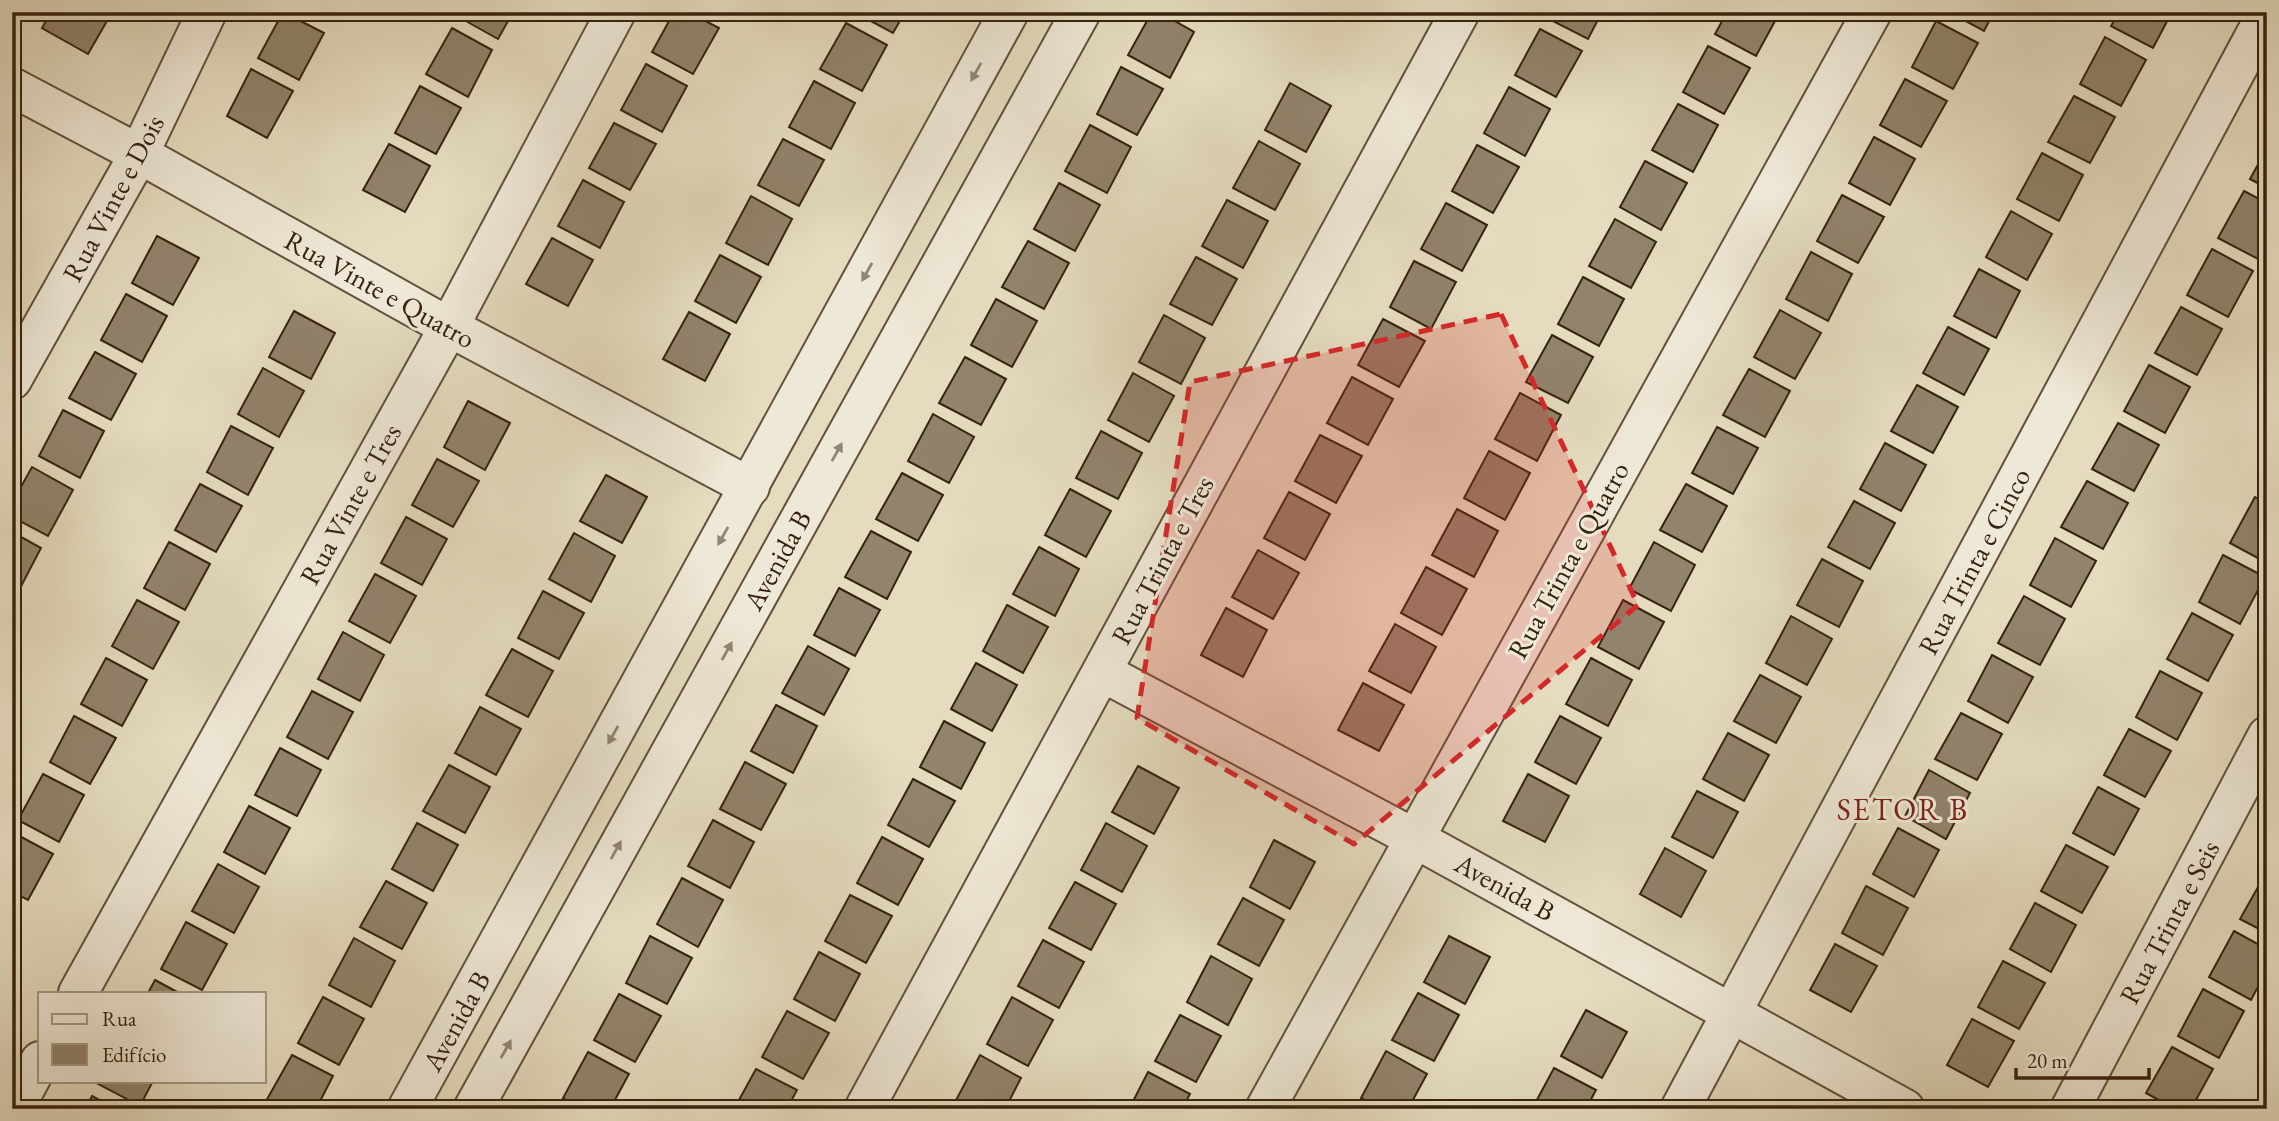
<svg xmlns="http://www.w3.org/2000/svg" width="2279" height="1121" font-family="'EB Garamond',serif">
<rect width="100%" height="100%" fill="#e5dcc0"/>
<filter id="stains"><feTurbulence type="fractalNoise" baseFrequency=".00286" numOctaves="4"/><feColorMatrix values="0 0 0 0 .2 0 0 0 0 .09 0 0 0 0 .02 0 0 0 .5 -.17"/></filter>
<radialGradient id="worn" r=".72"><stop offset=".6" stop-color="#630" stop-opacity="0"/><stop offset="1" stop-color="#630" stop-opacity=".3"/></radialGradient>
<!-- building -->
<g fill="#91836c" stroke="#372210" stroke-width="2">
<polygon points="51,12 108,12 111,14 88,54 42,28"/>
<polygon points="283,12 324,33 299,80 258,58"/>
<polygon points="460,12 513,12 498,39 457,16"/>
<polygon points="674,12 688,12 719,28 693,74 652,52"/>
<polygon points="854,12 905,12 893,33"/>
<polygon points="1152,12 1159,12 1194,32 1170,78 1128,55"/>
<polygon points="1550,12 1602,12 1588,39 1547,18"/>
<polygon points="1727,12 1780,12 1756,56 1715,34"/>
<polygon points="1949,12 1994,12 1984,31"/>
<polygon points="2119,12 2172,12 2153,48 2111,26"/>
<polygon points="1936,21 1978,43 1953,89 1912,67"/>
<polygon points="846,23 887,45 862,91 820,69"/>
<polygon points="452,28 492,50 468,97 426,74"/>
<polygon points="1540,29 1582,51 1556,97 1515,75"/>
<polygon points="2105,37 2146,60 2121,106 2080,84"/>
<polygon points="1708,46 1750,68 1724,114 1683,92"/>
<polygon points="646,64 687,86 662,132 621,110"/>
<polygon points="1121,67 1163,89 1137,135 1097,114"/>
<polygon points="251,69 293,91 267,138 227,116"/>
<polygon points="1905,79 1947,101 1921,147 1880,125"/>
<polygon points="814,81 855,103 831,149 789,127"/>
<polygon points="1290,83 1331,106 1306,152 1265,130"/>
<polygon points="420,86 461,108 436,154 395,133"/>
<polygon points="1509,87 1550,109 1525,156 1484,133"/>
<polygon points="2074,96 2115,117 2090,163 2048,142"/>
<polygon points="1678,104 1718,125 1693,172 1652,150"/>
<polygon points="614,123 656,144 630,190 589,168"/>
<polygon points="1090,125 1131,147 1107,193 1065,171"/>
<polygon points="1874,137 1915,159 1890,205 1849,183"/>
<polygon points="783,139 824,160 799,206 758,185"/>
<polygon points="1259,141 1300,164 1275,210 1233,188"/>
<polygon points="389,144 430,166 405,212 363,190"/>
<polygon points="1477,145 1519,167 1493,213 1452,191"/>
<polygon points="2267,148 2267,188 2250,179"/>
<polygon points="2042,153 2083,175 2059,221 2017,199"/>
<polygon points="1645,161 1687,183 1661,230 1620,207"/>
<polygon points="583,180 624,202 600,248 558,226"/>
<polygon points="1059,183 1100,205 1075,251 1034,229"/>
<polygon points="2244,191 2267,203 2267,247 2260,260 2218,238"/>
<polygon points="1842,195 1884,217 1858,263 1817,241"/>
<polygon points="751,196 792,219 768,265 726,243"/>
<polygon points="1227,200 1268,221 1243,268 1202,246"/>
<polygon points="1446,203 1487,225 1462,271 1421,249"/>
<polygon points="2011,211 2052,234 2027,280 1986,257"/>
<polygon points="1615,219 1656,242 1631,288 1589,266"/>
<polygon points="157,236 199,258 173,305 132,283"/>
<polygon points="552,238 593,260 568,306 526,284"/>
<polygon points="1028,241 1069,263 1044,309 1002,287"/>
<polygon points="2212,249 2253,271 2228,317 2187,295"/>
<polygon points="1811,252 1852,274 1828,321 1786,299"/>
<polygon points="720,255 761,277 736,323 695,301"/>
<polygon points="1196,257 1237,279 1212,325 1170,304"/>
<polygon points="1414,261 1456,282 1431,329 1390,307"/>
<polygon points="1979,269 2020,291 1996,338 1954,316"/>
<polygon points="1583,277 1624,299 1599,346 1558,324"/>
<polygon points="126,294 167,316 142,362 101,340"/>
<polygon points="996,299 1037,321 1012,367 971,345"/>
<polygon points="2181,307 2222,329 2197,375 2155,353"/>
<polygon points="1780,310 1821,333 1795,379 1754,357"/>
<polygon points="294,311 335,333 311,379 269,357"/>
<polygon points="689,312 730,334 705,381 663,359"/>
<polygon points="1164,315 1205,338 1181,384 1139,362"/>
<polygon points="1383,319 1425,341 1399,387 1358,365"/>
<polygon points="1948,327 1989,349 1964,395 1923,373"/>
<polygon points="1552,335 1593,357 1568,403 1526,382"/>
<polygon points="95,352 136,374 111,420 69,398"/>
<polygon points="965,357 1006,379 981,425 939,403"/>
<polygon points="2149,365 2190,387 2165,433 2124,411"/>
<polygon points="263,368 304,391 279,437 238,414"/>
<polygon points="1749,369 1790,391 1765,437 1723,415"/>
<polygon points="1133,373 1174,396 1149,442 1108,420"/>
<polygon points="1352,377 1393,399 1368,445 1327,423"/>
<polygon points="1917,385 1958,407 1933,453 1891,431"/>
<polygon points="1520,393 1561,415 1537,461 1495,439"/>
<polygon points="468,401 510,423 485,470 444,447"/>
<polygon points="63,410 104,431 80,478 39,456"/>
<polygon points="933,414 974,437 949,483 908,461"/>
<polygon points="2118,423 2159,445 2134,491 2092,469"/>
<polygon points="231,426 273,448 248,495 207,472"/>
<polygon points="1717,427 1758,448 1733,494 1692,473"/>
<polygon points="1101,431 1142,453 1118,499 1076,478"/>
<polygon points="1320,435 1362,456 1336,503 1295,481"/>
<polygon points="1885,443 1926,465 1901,511 1860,489"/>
<polygon points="1489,451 1530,473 1505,520 1464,498"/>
<polygon points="437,459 479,481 453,527 412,505"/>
<polygon points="32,467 73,490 48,536 12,517 12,503"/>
<polygon points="902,473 943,495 918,541 876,519"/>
<polygon points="606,475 647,497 622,543 580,521"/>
<polygon points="2087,481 2128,503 2103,549 2061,527"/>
<polygon points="200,484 242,506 216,552 175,530"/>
<polygon points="1686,484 1727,506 1702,552 1660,530"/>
<polygon points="1070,489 1111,511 1086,557 1045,535"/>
<polygon points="1289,492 1330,514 1305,560 1264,538"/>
<polygon points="2255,497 2267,504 2267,563 2230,543"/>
<polygon points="1854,501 1895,523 1870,569 1828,547"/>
<polygon points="1457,509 1498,531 1474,577 1432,555"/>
<polygon points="406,517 447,539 422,585 381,563"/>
<polygon points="871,531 911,552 887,599 845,577"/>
<polygon points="12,532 41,548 17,594 12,591"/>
<polygon points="574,533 615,556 591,602 549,579"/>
<polygon points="2055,538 2096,561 2071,607 2030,585"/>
<polygon points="169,542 210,564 185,610 144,588"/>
<polygon points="1654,542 1695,565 1671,611 1629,589"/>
<polygon points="1039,547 1079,569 1055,616 1013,594"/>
<polygon points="1258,550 1299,573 1273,619 1232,597"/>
<polygon points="2223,555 2265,577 2240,624 2199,602"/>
<polygon points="1822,559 1863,581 1839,627 1797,605"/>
<polygon points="1426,567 1467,589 1442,635 1401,613"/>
<polygon points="375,574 416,596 390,643 349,621"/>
<polygon points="839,588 880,610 855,656 814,635"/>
<polygon points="543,591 584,613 559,659 518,638"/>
<polygon points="2024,596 2065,619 2040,665 1998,643"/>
<polygon points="137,600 179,622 153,669 112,646"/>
<polygon points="1623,600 1664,622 1639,669 1598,647"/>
<polygon points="1007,605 1048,627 1023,673 983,651"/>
<polygon points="1226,608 1267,630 1243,677 1201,655"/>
<polygon points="2192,613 2233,635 2208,681 2167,659"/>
<polygon points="1791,616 1832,639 1807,685 1766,663"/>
<polygon points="1395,624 1436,647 1411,693 1369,671"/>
<polygon points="343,632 384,655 360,701 318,679"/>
<polygon points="808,646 849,669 824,715 782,693"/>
<polygon points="512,649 553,671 528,717 486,695"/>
<polygon points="1992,655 2033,677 2008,723 1968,701"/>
<polygon points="106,658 147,680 122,726 81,704"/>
<polygon points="1591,658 1632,680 1608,726 1566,704"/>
<polygon points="976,663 1017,685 992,731 951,709"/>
<polygon points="2160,671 2202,693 2177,740 2136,717"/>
<polygon points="1760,675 1801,697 1776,743 1734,721"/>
<polygon points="1363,683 1404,705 1379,751 1338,730"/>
<polygon points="312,691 353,712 328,759 287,737"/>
<polygon points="776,705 817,726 793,773 751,751"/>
<polygon points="480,707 521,729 496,775 455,753"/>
<polygon points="1961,713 2002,734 1977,780 1935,759"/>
<polygon points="74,716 116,738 90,784 50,762"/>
<polygon points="1560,716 1601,738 1576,784 1535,762"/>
<polygon points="944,721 985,743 961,789 920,767"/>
<polygon points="2129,729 2171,751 2145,797 2104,775"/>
<polygon points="1728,733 1769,755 1744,801 1703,779"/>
<polygon points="280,748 321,770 297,816 255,795"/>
<polygon points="745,762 786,784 761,830 720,809"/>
<polygon points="449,765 490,787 465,833 423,811"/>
<polygon points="1138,766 1179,788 1154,834 1112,812"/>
<polygon points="1929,770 1970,793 1946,839 1905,816"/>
<polygon points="43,774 84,795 59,842 18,820"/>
<polygon points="1528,774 1569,796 1545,842 1503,821"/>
<polygon points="913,779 955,801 929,847 888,825"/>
<polygon points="2098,787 2139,809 2114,855 2073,833"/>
<polygon points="1697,791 1738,812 1713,858 1672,837"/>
<polygon points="249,806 290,828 265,874 224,852"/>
<polygon points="713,820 754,842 730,888 688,866"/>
<polygon points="417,823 458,845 433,891 392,869"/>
<polygon points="1106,823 1147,846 1122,892 1081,870"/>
<polygon points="1898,828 1939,850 1914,897 1873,874"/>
<polygon points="12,832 53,854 28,900 12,892"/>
<polygon points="882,837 923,859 898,905 857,883"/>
<polygon points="1274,840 1315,862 1290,909 1250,887"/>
<polygon points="2066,845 2108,867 2082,913 2041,891"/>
<polygon points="1665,848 1706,871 1681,917 1640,894"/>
<polygon points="218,864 259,887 234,933 192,911"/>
<polygon points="2266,873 2267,874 2267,933 2240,919"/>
<polygon points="682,878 723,900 698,947 657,924"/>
<polygon points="386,881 427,903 402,949 360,927"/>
<polygon points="1075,882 1116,904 1091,950 1049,928"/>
<polygon points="1866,886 1908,908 1883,955 1842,933"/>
<polygon points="850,895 892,916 866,963 825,941"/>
<polygon points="1243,898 1284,920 1259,966 1218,944"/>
<polygon points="2035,903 2076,925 2051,972 2010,949"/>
<polygon points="186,922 227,944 202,990 161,969"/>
<polygon points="2234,931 2267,949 2267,970 2251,1000 2209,977"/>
<polygon points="650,936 692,958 667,1004 626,983"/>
<polygon points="1449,936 1490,957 1465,1004 1424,982"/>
<polygon points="354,938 395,961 371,1007 329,985"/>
<polygon points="1043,940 1084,962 1059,1008 1018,986"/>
<polygon points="1835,944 1877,966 1851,1012 1810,990"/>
<polygon points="819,952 860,974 835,1021 794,999"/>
<polygon points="1211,956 1252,979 1228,1025 1187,1002"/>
<polygon points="2003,961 2045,983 2019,1029 1978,1007"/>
<polygon points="155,980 179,993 148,993"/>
<polygon points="2203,989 2244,1011 2219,1058 2178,1036"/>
<polygon points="1418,993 1459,1015 1434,1061 1392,1040"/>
<polygon points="619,994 661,1016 635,1062 594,1040"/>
<polygon points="323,997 364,1019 339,1065 298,1043"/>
<polygon points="1012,997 1053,1020 1028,1066 987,1044"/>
<polygon points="1586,1010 1627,1032 1602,1078 1561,1056"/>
<polygon points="787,1011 829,1033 803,1079 762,1057"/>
<polygon points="1180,1015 1221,1036 1196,1082 1155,1061"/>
<polygon points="1972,1019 2014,1041 1988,1087 1947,1065"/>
<polygon points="2172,1047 2213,1069 2191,1109 2175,1109 2146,1093"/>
<polygon points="1386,1051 1427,1074 1408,1109 1382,1109 1361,1098"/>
<polygon points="588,1052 629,1074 610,1109 582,1109 563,1098"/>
<polygon points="292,1055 333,1076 316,1109 281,1109 266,1101"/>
<polygon points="980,1055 1021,1078 1005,1109 968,1109 955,1102"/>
<polygon points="1554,1068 1596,1090 1586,1109 1532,1109"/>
<polygon points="756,1069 797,1090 787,1109 734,1109"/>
<polygon points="1148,1072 1190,1094 1182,1109 1129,1109"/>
<polygon points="100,1081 153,1081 140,1106 98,1084"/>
<polygon points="92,1096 116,1109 85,1109"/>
</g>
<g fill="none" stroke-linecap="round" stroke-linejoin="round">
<!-- minor casing -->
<g stroke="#62503c" stroke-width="42">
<g id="minor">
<polyline points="12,87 139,154 449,327 750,487"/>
<polyline points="12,380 139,154 207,12"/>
<polyline points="1102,672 1414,838 1905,1109"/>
<polyline points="78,993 449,327 616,12"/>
<polyline points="14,1109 40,1061"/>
<polyline points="864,1109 1460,12"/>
<polyline points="1265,1109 1872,12"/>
<polyline points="1680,1109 2267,13"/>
<polyline points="2070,1109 2267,736"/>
</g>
</g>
<!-- tertiary casing -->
<g stroke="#62503c" stroke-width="42">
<g id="tertiary">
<polyline points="407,1109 1009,12"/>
<polyline points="473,1109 1081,12"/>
</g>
</g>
<!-- minor -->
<use href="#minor" stroke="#eee8d6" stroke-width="38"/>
<!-- tertiary -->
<use href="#tertiary" stroke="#eee8d6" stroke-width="38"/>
</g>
<!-- one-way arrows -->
<defs><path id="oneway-solid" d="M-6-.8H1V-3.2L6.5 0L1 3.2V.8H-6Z" transform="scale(1.75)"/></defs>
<g fill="#928573">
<use href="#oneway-solid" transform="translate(976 72) rotate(119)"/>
<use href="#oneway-solid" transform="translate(867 272) rotate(119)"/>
<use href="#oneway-solid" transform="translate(837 452) rotate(-61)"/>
<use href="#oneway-solid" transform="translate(723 536) rotate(119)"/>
<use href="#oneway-solid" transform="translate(727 651) rotate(-61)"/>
<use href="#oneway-solid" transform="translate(613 735) rotate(119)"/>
<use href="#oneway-solid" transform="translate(616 850) rotate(-61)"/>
<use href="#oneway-solid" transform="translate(506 1049) rotate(-61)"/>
</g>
<!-- marked area -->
<path fill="#d62828" fill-opacity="0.2" stroke="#d62828" stroke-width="5" stroke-dasharray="14 9" stroke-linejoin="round" d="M1501,314L1638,605L1354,844L1137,718L1190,382Z"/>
<g text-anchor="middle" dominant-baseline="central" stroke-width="6" stroke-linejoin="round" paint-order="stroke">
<!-- street labels -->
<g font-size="28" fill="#372210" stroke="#eee8d6">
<text transform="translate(113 198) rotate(-62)">Rua Vinte e Dois</text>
<text transform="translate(380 289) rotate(29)">Rua Vinte e Quatro</text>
<text transform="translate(350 504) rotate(-61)">Rua Vinte e Tres</text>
<text transform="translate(777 560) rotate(-61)">Avenida B</text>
<text transform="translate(1162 560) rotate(-62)">Rua Trinta e Tres</text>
<text transform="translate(1568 560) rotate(-61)">Rua Trinta e Quatro</text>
<text transform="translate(1974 561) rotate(-62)">Rua Trinta e Cinco</text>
<text transform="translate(1505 887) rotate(29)">Avenida B</text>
<text transform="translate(2169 922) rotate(-62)">Rua Trinta e Seis</text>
<text transform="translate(456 1021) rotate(-61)">Avenida B</text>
</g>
<!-- neighbourhood labels -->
<g font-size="30" letter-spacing="2" fill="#7a1f14" stroke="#eee8d6">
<text x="1903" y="809">SETOR B</text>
</g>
</g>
<!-- margin -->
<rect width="2279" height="1121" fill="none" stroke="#e5dcc0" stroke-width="42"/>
<rect x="14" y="14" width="2251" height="1093" fill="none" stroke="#372210" stroke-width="3.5"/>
<rect x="21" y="21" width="2237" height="1079" fill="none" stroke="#372210" stroke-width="2"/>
<!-- legend -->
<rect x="38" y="992" width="228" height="91" fill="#eee8d6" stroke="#a59987" stroke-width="2"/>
<rect x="52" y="1014" width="35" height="10" fill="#eee8d6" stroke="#a59987" stroke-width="2"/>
<text x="102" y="1026" font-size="21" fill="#372210">Rua</text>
<rect x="52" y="1044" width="35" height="21" fill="#91836c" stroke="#a59987" stroke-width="2"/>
<text x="102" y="1062" font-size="21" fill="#372210">Edifício</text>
<!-- scale -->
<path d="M2016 1068v10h133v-10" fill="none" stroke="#372210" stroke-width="3.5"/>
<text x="2027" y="1068" font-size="21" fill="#372210" stroke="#eee8d6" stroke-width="5" paint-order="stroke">20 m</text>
<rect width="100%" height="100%" filter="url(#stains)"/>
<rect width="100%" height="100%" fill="url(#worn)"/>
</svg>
